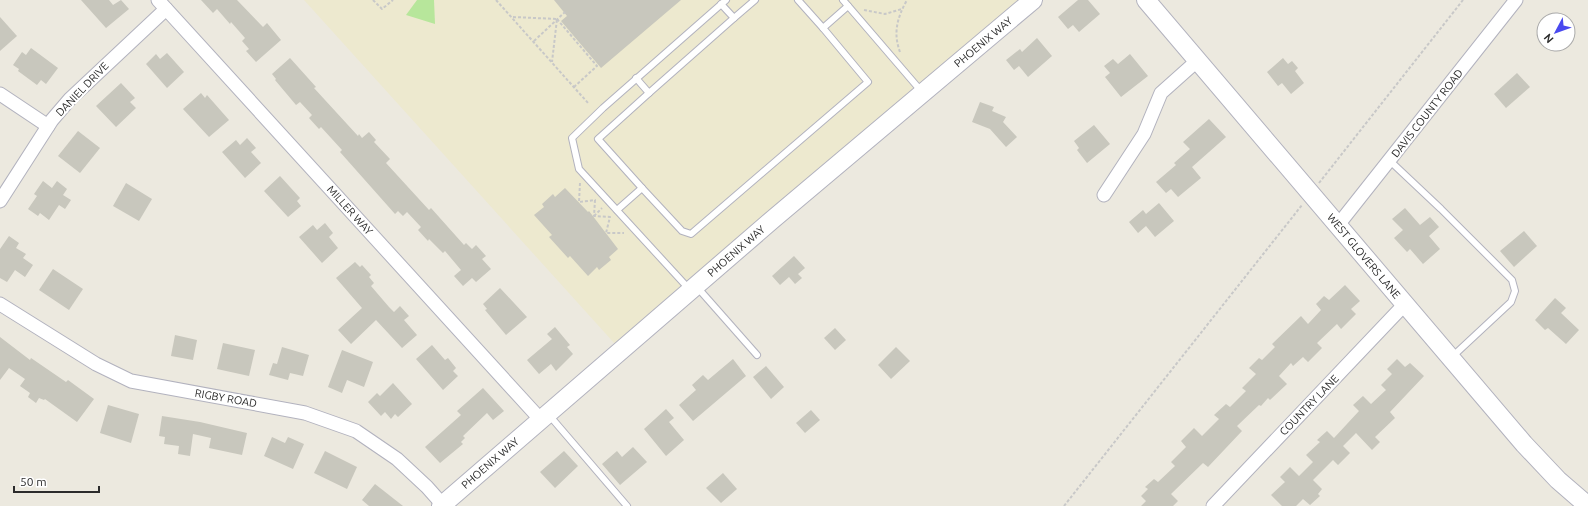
<svg xmlns="http://www.w3.org/2000/svg" width="1588" height="506" font-family="Ubuntu,sans-serif">
<rect width="100%" height="100%" fill="#ece9df"/>
<!-- education -->
<polygon fill="#ede9cf" points="304,0 1019,0 615,344"/>
<!-- pitch -->
<polygon fill="#b7e69b" points="417,0 434,0 435,24 406,15"/>
<!-- building -->
<g fill="#c8c7bd">
<polygon points="81,0 109,0 113,5 121,0 129,9 106,28"/>
<polygon points="201,0 237,0 263,27 267,23 281,40 256,62 246,51 249,49 242,41 245,38 231,22 230,24 217,9 213,13"/>
<polygon points="554,0 681,0 601,68 561,21 567,16"/>
<polygon points="1078,0 1088,0 1100,14 1079,32 1073,25 1068,29 1058,17"/>
<polygon points="0,17 17,36 0,51"/>
<polygon points="1037,38 1052,56 1028,77 1019,66 1014,70 1006,60 1020,49 1022,52"/>
<polygon points="31,48 58,68 46,84 41,80 37,85 18,71 19,69 13,65 22,52 26,55"/>
<polygon points="167,53 184,72 167,88 146,64 156,54 160,59"/>
<polygon points="1130,54 1148,76 1121,97 1105,77 1110,73 1104,66 1113,59 1118,64"/>
<polygon points="290,58 316,87 314,88 358,136 359,134 362,138 369,132 376,140 374,142 390,159 386,163 429,210 431,208 464,245 466,243 472,249 476,245 486,256 482,259 491,269 476,282 472,278 463,286 454,276 461,270 445,251 443,253 429,239 428,241 418,230 421,227 407,212 403,216 398,211 395,214 340,152 342,150 321,127 319,129 309,118 312,115 300,102 296,105 275,80 276,79 272,74"/>
<polygon points="1283,58 1288,64 1292,61 1298,68 1295,71 1304,83 1291,94 1282,83 1278,86 1267,72"/>
<polygon points="1517,73 1530,87 1506,108 1494,94"/>
<polygon points="121,83 135,98 130,102 136,108 116,127 96,106"/>
<polygon points="201,93 205,98 207,95 229,120 209,137 183,109"/>
<polygon points="980,102 994,107 992,111 1006,117 1003,122 1017,137 1006,147 990,129 972,122"/>
<polygon points="1209,119 1226,137 1192,167 1201,178 1178,197 1171,189 1166,193 1156,182 1176,165 1174,163 1190,149 1183,142"/>
<polygon points="1094,125 1110,144 1087,163 1077,150 1079,148 1074,141"/>
<polygon points="78,131 100,148 80,173 58,156"/>
<polygon points="247,138 256,148 251,152 261,163 245,178 222,152 236,140 240,145"/>
<polygon points="280,176 300,198 297,201 301,206 288,217 264,191"/>
<polygon points="43,181 52,188 57,181 67,189 63,195 71,200 65,209 59,205 49,220 40,213 38,216 28,209 37,196 34,194"/>
<polygon points="126,183 152,199 139,221 113,206"/>
<polygon points="565,188 588,212 589,211 618,249 609,257 611,260 599,270 597,267 588,276 570,256 568,258 549,237 552,235 534,215 544,207 542,204 553,194 555,197"/>
<polygon points="1159,203 1174,221 1155,237 1146,226 1138,233 1129,222 1143,210 1146,214"/>
<polygon points="1405,208 1420,225 1430,217 1439,227 1429,236 1440,249 1423,264 1410,249 1407,252 1394,238 1403,230 1392,219"/>
<polygon points="325,223 333,233 329,237 338,248 322,263 299,237 313,225 317,230"/>
<polygon points="1524,231 1537,246 1514,267 1500,251"/>
<polygon points="9,236 19,243 16,248 26,254 23,258 33,265 25,277 15,270 7,282 0,278 0,249"/>
<polygon points="794,256 805,268 798,274 802,278 795,284 789,277 780,285 772,276"/>
<polygon points="355,262 360,267 362,265 371,275 369,277 374,283 371,286 389,307 394,312 400,306 409,316 404,320 417,335 402,348 376,320 351,344 338,330 362,308 336,278"/>
<polygon points="53,269 83,289 69,310 39,290"/>
<polygon points="1345,285 1360,301 1351,309 1356,314 1341,329 1337,324 1317,343 1322,348 1308,362 1303,357 1293,366 1291,363 1279,376 1287,384 1270,400 1268,398 1261,406 1259,405 1237,426 1242,431 1208,467 1203,463 1171,494 1178,501 1173,506 1141,506 1146,501 1141,496 1148,489 1145,487 1154,479 1158,482 1175,466 1171,462 1186,447 1181,441 1194,428 1202,436 1219,419 1214,415 1226,404 1230,407 1246,391 1242,388 1256,374 1249,368 1259,358 1262,360 1275,347 1272,344 1301,316 1308,324 1321,310 1316,304 1324,296 1329,300"/>
<polygon points="500,288 527,317 506,335 485,310 487,309 483,304"/>
<polygon points="1555,298 1566,308 1561,313 1579,330 1566,344 1548,328 1545,330 1535,320"/>
<polygon points="555,327 570,345 567,347 573,354 556,371 551,364 539,374 527,360 552,339 547,334"/>
<polygon points="835,328 846,340 835,350 824,338"/>
<polygon points="175,335 197,340 193,360 171,356"/>
<polygon points="0,337 30,360 31,358 66,382 68,380 94,399 77,422 45,399 44,400 39,398 36,403 28,397 30,393 20,386 25,379 9,368 0,380"/>
<polygon points="223,343 255,350 249,376 217,369"/>
<polygon points="432,345 445,360 448,358 456,368 453,371 458,376 443,390 416,359"/>
<polygon points="282,347 309,355 303,376 290,373 288,380 269,375 273,363 277,364"/>
<polygon points="896,347 910,361 891,379 878,365"/>
<polygon points="342,350 373,362 364,387 347,380 342,393 328,387"/>
<polygon points="733,359 746,376 693,421 679,405 696,390 692,385 703,375 708,380"/>
<polygon points="1397,359 1405,367 1410,363 1424,376 1390,412 1395,418 1375,437 1380,442 1372,450 1356,433 1343,446 1350,453 1338,465 1333,460 1313,480 1322,489 1318,494 1320,496 1310,505 1303,499 1296,506 1282,506 1271,495 1285,482 1280,477 1290,467 1299,476 1313,462 1306,455 1320,442 1317,440 1327,431 1334,438 1359,411 1353,405 1363,396 1371,404 1386,390 1381,385 1392,374 1387,369"/>
<polygon points="766,366 784,387 771,399 753,377"/>
<polygon points="393,383 412,404 398,417 395,414 391,419 385,412 381,416 368,402 377,393 380,396"/>
<polygon points="483,388 504,411 493,420 487,413 463,436 465,438 461,442 463,444 440,463 425,447 461,415 457,411"/>
<polygon points="108,405 139,414 131,443 100,433"/>
<polygon points="666,409 674,418 669,422 684,440 666,456 644,429"/>
<polygon points="811,410 820,420 805,433 796,423"/>
<polygon points="162,416 200,422 247,433 242,455 209,448 211,438 193,434 190,456 178,454 179,446 164,444 165,437 159,436"/>
<polygon points="272,437 285,443 288,437 304,444 293,469 264,456"/>
<polygon points="633,447 647,462 620,485 602,464 617,451 622,457"/>
<polygon points="325,451 357,467 347,489 314,473"/>
<polygon points="564,451 578,466 555,488 540,472"/>
<polygon points="723,473 737,489 721,503 706,488"/>
<polygon points="375,484 403,506 369,506 362,500"/>
</g>
<g fill="none" stroke-linecap="round" stroke-linejoin="round">
<!-- lane casing -->
<g stroke="#b2b2be" stroke-width="8">
<g id="lane">
<polyline points="798,0 823,28"/>
<polyline points="843,0 922,92"/>
<polyline points="734,18 755,0"/>
<polyline points="636,78 649,93 734,18 721,4"/>
<polyline points="1389,160 1441,209 1512,280 1515,291 1511,302 1453,356"/>
<polyline points="642,188 598,139 649,93"/>
<polyline points="617,210 642,188 682,231 691,234 868,82 823,28 848,6"/>
<polyline points="697,287 757,355"/>
<polyline points="690,290 579,169 572,138 603,108 726,0"/>
<polyline points="549,415 627,506"/>
</g>
</g>
<!-- street casing -->
<g stroke="#b2b2be" stroke-width="15">
<g id="street">
<polyline points="158,0 541,420"/>
<polyline points="0,94 48,126"/>
<polyline points="1104,195 1144,134 1161,93 1198,60"/>
<polyline points="0,201 52,120 70,99 166,9"/>
<polyline points="1338,225 1516,0"/>
<polyline points="0,304 96,364 131,381 305,413 356,431 397,459 427,487 443,505"/>
<polyline points="1213,506 1404,305"/>
</g>
</g>
<!-- secondary casing -->
<g stroke="#b2b2be" stroke-width="20">
<g id="secondary">
<polyline points="1146,0 1524,444 1558,480 1588,506"/>
<polyline points="441,506 772,220 1033,0"/>
</g>
</g>
<!-- path -->
<g stroke="#c8c8c8" stroke-width="2" stroke-dasharray="3 2" stroke-linecap="butt">
<polyline points="373,0 382,9 393,0"/>
<polyline points="496,0 588,103"/>
<polyline points="864,10 885,14 902,9"/>
<polyline points="513,17 557,19 552,62"/>
<polyline points="557,19 597,66 574,87"/>
<polyline points="534,41 565,12"/>
<path d="M900,52C893,33 897,18 907,0"/>
<polyline points="580,183 579,202 595,200 594,216 610,217 606,233 624,233"/>
<polyline points="1319,183 1463,0"/>
<polyline points="594,216 602,208"/>
<polyline points="1064,506 1302,205"/>
</g>
<!-- lane -->
<use href="#lane" stroke="#fff" stroke-width="6"/>
<!-- street -->
<use href="#street" stroke="#fff" stroke-width="13"/>
<!-- secondary -->
<use href="#secondary" stroke="#fff" stroke-width="18"/>
</g>
<g text-anchor="middle" dominant-baseline="central" stroke-width="4" stroke-linejoin="round" paint-order="stroke">
<!-- street labels -->
<g font-size="11" fill="#2b2b2b" stroke="#fff">
<text transform="translate(983 42) rotate(-40)">PHOENIX WAY</text>
<text transform="translate(82 89) rotate(-46)">DANIEL DRIVE</text>
<text transform="translate(1427 113) rotate(-52)">DAVIS COUNTY ROAD</text>
<text transform="translate(350 210) rotate(48)">MILLER WAY</text>
<text transform="translate(736 251) rotate(-41)">PHOENIX WAY</text>
<text transform="translate(1364 256) rotate(50)">WEST GLOVERS LANE</text>
<text transform="translate(226 398) rotate(10)">RIGBY ROAD</text>
<text transform="translate(1309 405) rotate(-46)">COUNTRY LANE</text>
<text transform="translate(490 463) rotate(-41)">PHOENIX WAY</text>
</g>
</g>
<!-- north arrow -->
<g transform="translate(1556 32) rotate(229)"><circle r="19" fill="#ffffff" stroke="#aaaaaa"/>
<path d="M0-3L7 15L0 10L-7 15Z" fill="#4a49ef"/>
<text y="-6" font-size="11" font-weight="bold" text-anchor="middle" fill="#2b2b2b">N</text>
</g>
<!-- scale -->
<path d="M14 486v6h85v-6" fill="none" stroke="#2b2b2b" stroke-width="2"/>
<text x="20" y="486" font-size="12" fill="#2b2b2b" stroke="#ffffff" stroke-width="3" paint-order="stroke">50 m</text>
</svg>
